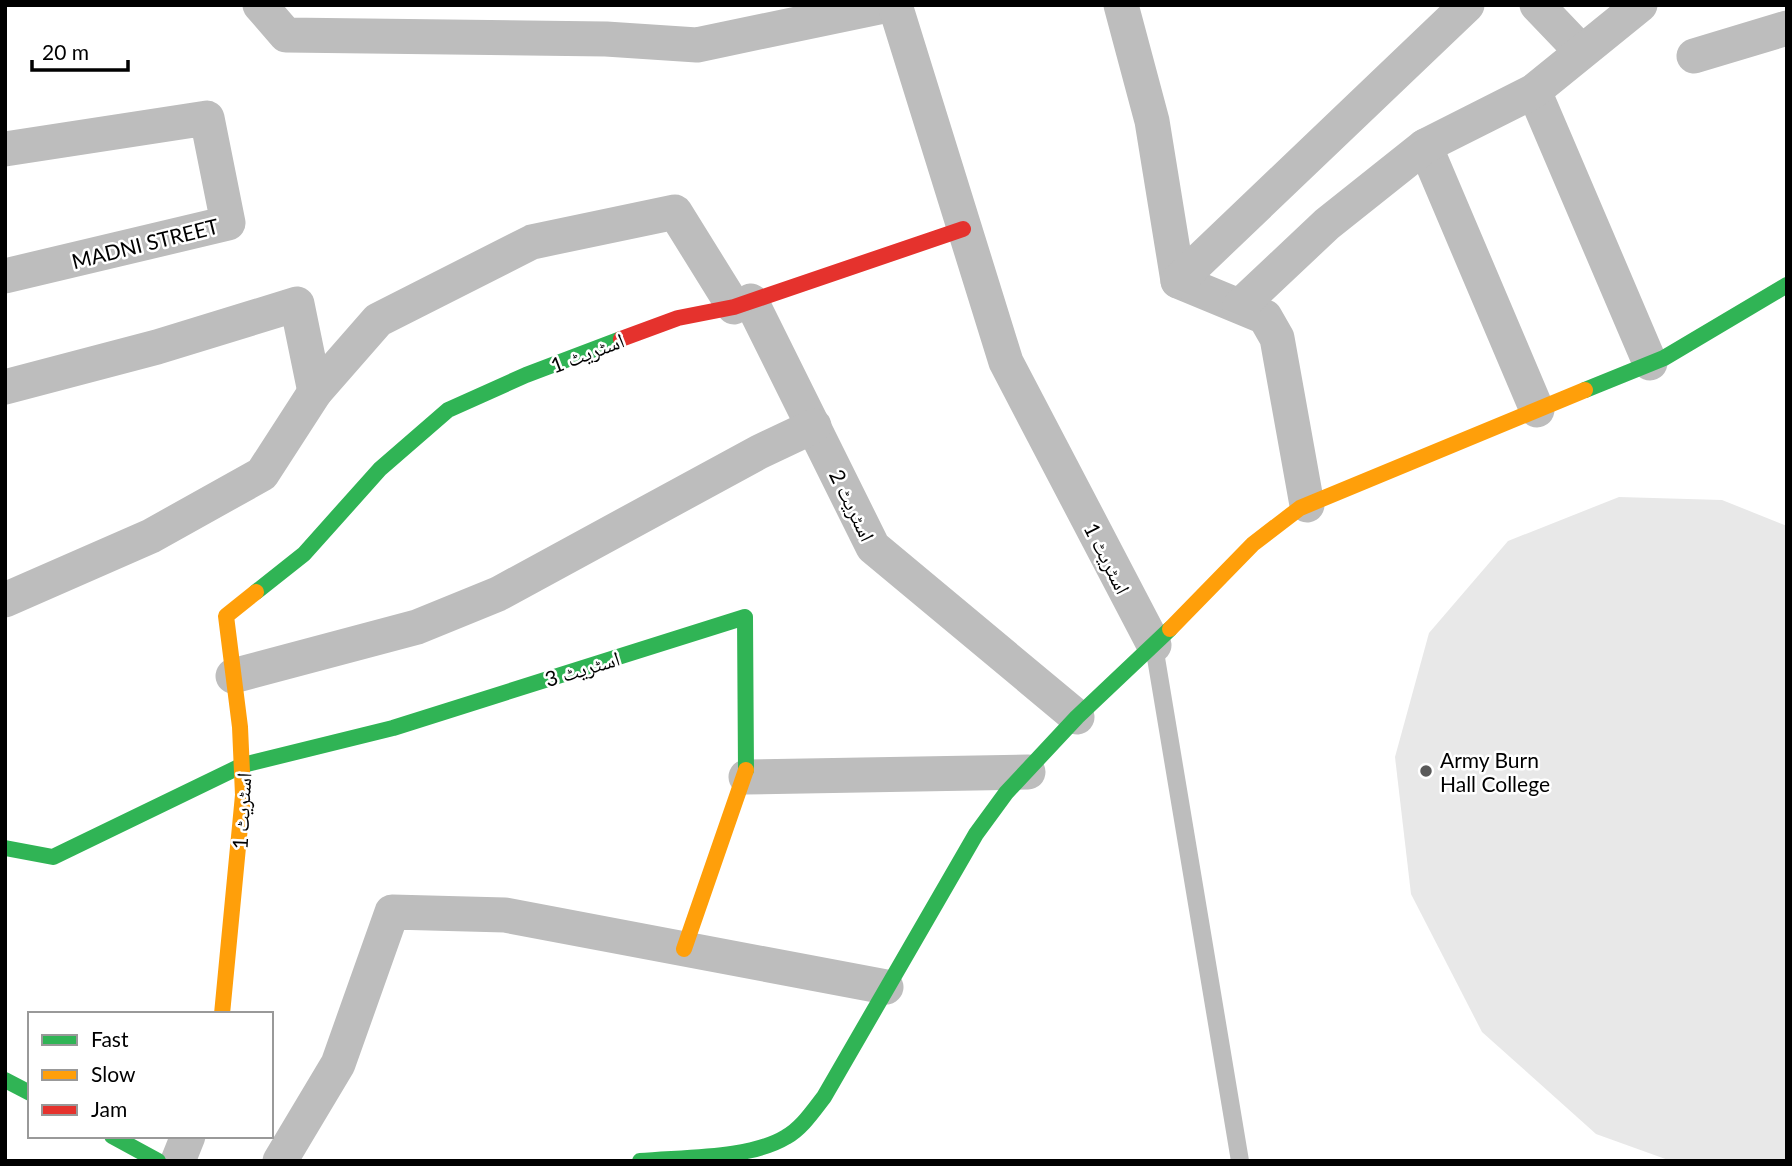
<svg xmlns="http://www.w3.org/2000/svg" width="1792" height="1166" font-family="Lato,'Noto Naskh Arabic',sans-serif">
<rect width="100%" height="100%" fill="#fff"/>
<!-- green -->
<polygon fill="#e8e8e8" points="1619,497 1722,500 1787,526 1787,1161 1671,1161 1596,1134 1482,1032 1411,894 1395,757 1429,633 1508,541"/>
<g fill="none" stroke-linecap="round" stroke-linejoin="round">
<!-- lane -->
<polyline stroke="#bdbdbd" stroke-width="18" points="1154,646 1240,1161"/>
<!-- street -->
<g stroke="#bdbdbd" stroke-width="35">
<polyline points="260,5 286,35 606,39 697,45 888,5"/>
<polyline points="895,5 1006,362 1154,645"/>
<polyline points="1121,5 1152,121 1178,281 1265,317 1277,338 1307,505"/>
<polyline points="1537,5 1581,51"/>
<polyline points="1694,56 1787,28"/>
<polyline points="1534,91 1650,363"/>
<polyline points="1425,146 1537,410"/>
<polyline points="5,149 207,118 228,223 5,276"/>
<polyline points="1178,281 1467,5"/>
<polyline points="751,301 873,547 1077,717"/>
<polyline points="1240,306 1327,224 1425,146 1534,91 1640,5"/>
<polyline points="5,387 157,347 297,304 315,392"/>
<polyline points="5,600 151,536 262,474 315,392 378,320 532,242 675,212 734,307"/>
<polyline points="233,676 417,627 498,594 759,452 814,426"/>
<polyline points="746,777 1028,772"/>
<polyline points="178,1161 188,1136"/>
<polyline points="280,1161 338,1064 392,912 505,915 886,987"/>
</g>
<!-- fast -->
<g stroke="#30b455" stroke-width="16">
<polyline points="1585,390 1664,358 1787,285"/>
<polyline points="256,592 304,554 380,469 448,410 526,375 621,339"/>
<polyline points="5,848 53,857 243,765 393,728 745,617 746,770"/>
<polyline points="5,1080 30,1093"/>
<polyline points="112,1136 158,1161"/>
<path d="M640,1161C683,1157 750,1159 786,1137C802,1128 813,1111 824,1097L976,834L1006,793L1077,717L1170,629"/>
</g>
<!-- slow -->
<g stroke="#ff9f0a" stroke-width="16">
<polyline points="1170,629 1253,544 1300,508 1585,390"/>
<polyline points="684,949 746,770"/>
<polyline points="222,1014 243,795 240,727 226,616 256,592"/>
</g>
<!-- jam -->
<polyline stroke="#e5322d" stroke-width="16" points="621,339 678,318 734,307 963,229"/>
</g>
<!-- markers -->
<circle fill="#595959" stroke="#fff" stroke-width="2.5" cx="1426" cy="771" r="7"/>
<g text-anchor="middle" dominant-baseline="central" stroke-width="5" stroke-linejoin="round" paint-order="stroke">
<!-- street labels -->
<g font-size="21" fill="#000" stroke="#fff">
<text transform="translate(145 243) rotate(-14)">MADNI STREET</text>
<text transform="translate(587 352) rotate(-21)">اسٹریٹ 1</text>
<text transform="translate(853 505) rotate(64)">اسٹریٹ 2</text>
<text transform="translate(1108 558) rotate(63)">اسٹریٹ 1</text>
<text transform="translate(582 668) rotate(-17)">اسٹریٹ 3</text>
<text transform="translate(241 811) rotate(-87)">اسٹریٹ 1</text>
</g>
<!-- poi labels -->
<g font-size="21" fill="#000" stroke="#fff" text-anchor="start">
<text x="1440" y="759">Army Burn<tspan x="1440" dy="24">Hall College</tspan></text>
</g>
</g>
<!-- border -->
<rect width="1792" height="1166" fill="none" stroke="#000000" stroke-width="14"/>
<!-- legend -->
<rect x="28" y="1012" width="245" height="126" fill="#ffffff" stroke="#999999" stroke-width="2"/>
<rect x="42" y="1035" width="35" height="10" fill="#30b455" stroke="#999999" stroke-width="2"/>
<text x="91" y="1047" font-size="21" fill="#000000">Fast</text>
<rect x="42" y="1070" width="35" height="10" fill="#ff9f0a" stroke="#999999" stroke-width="2"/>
<text x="91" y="1082" font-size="21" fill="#000000">Slow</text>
<rect x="42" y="1105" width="35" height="10" fill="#e5322d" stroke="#999999" stroke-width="2"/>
<text x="91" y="1117" font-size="21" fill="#000000">Jam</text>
<!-- scale -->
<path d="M32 60v10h96v-10" fill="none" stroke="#000000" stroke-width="3.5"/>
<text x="42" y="60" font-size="21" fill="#000000" stroke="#ffffff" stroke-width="5" paint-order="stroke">20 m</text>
</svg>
